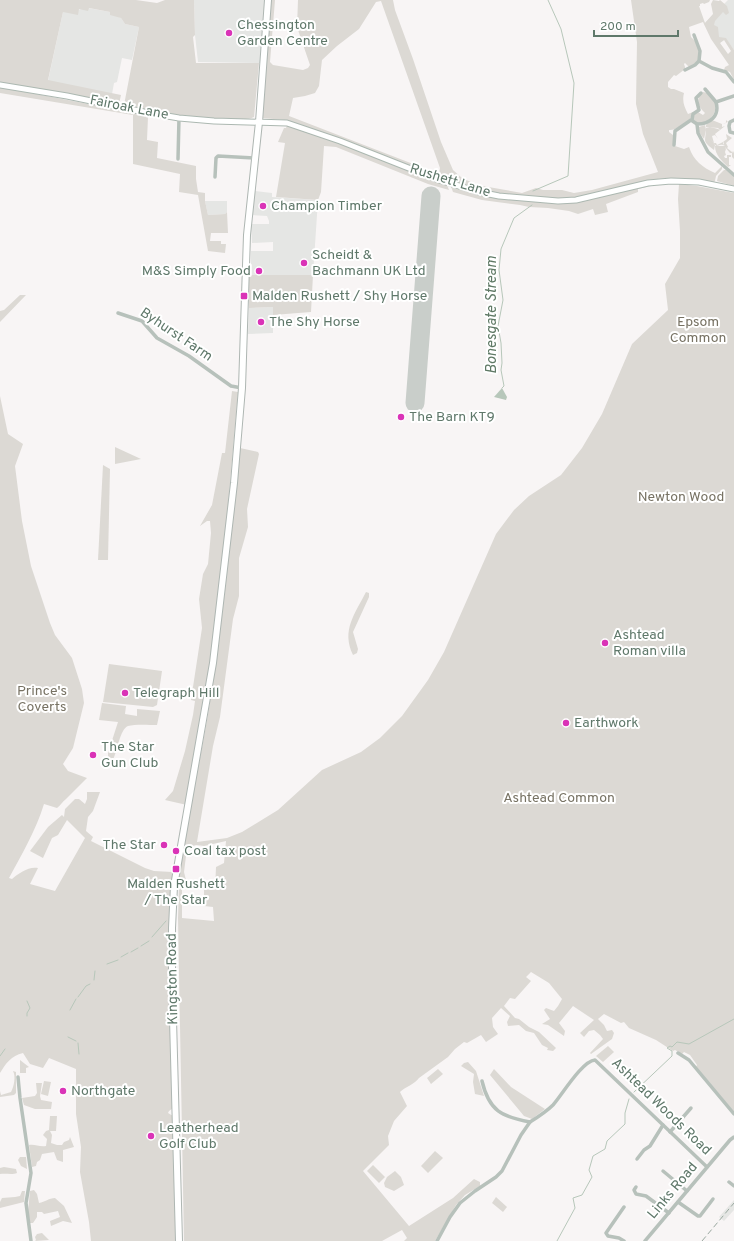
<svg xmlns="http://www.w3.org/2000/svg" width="734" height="1241" font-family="Overpass,sans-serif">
<rect width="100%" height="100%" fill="#f8f5f5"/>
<!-- built -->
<g fill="#e5e6e4">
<polygon points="194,0 265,0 261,63 198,62 195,35"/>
<polygon points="728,0 734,0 734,50 726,39 716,45 704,24"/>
<polygon points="88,8 110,12 121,18 125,24 139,27 132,60 122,58 117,82 114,83 112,94 48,81 63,12"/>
<polygon points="255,191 272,193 272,197 318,200 313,275 251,275 251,251 273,251 273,242 252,243 251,224 269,224 269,221 267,216 252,215"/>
<polygon points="205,201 227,201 227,212 225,214 208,215"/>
<polygon points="273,307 273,333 248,334 249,308"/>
<polygon points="734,1200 734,1210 724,1221 719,1217"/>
</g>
<!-- green -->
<g fill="#dcd9d4" fill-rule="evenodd">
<path d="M0,0H136L157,3L165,0H194L195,35L193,37L196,63H259L254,117C249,120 240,119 233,119C196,118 160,113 124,105L139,27L125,24L121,18L110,15V12L89,8L88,11L79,9L78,15L63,12L48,80L121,95L119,104L0,82Z"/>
<path d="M271,0H275L270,62L273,65L303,70L308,68L310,65L297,27L298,0H393L395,10L413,59L441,142L453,170L462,178L475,184V187L477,185L522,193L536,188L543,190H562L574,193L592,190L658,172L643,134L636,104L637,42L631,0H710L709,2L704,4L703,3L700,4V6H699L705,23L713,14L711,4L713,0L719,1L720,0L727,6L729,13L726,15L723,12L715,21L714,25L718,27L719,37L726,38L734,50V80L730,72L724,70L725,67L729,65L711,39L703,22L689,27L691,37L695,41L699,51V56L697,62L689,67L685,63L684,64L685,67V69L676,76L674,75L668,82V87L671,89H674L684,93C682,101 684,106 688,114L693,112C692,114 691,118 690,119C687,123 674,131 669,130V132L673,135L675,146L684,149L689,147C694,161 702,167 715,173L722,166V169L716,176L715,181L714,182C692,179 671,177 649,180L651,186L638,189V192L606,204L608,212L595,215L593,209L578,214L569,211L548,208L529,207L520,205L482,200L453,192L449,181L439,177V175L437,177L298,124L284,120L263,118L265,64ZM381,1L440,168L439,174L289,116L293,98L305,96L315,93L319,86L322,60L337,46L359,29L376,2ZM724,40L731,51L728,54L720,43Z"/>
<polygon points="0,87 151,116 152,117 148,117 147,140 158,142 157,158 196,166 196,179 198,192 205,193 205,201 208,215 225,214 227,212 228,233 211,233 210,241 221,241 221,244 226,244 225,253 208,251 198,195 179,192 180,174 133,164 133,115 0,93"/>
<path d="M703,92L707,93C710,96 714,100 715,103C718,112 709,124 699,123C697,123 695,121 693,120L694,115L698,112L703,115L705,113C698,107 695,98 703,92Z"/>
<polygon points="712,120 722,124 726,123 726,120 728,122 722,124 722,127 725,126 720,130 718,128 706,127 706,125"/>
<polygon points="287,125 335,142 447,185 449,190 428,184 336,147 324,146 321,192 318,200 276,197 285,143 278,142 284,128 286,128"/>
<polygon points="705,125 706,130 704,139 699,132 699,127"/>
<path d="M710,127L718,129L720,130L715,134L718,139L715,135L712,136L714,143H716L717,145L723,142V145C720,144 718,146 716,146L710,138L715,145L714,150C701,140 706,142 706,128Z"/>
<path d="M726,134L732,138L726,143L728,147L727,148L732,152L734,151L732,153L734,152V159L732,157V153H730L725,147L726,149L725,152L726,155L724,156L725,158H727V155H731V157H729V165H731L728,167C722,161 715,155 715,146H725L723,145L724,143L723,142L727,139Z"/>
<polygon points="724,170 726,170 734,176 734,186 717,181 718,176"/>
<path d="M679,184L697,186L734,193V1112L696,1067L697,1065L690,1055L684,1052L682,1054L675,1050L673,1051L656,1040L629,1028L624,1022L621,1023L604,1014L598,1019L604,1025L607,1031L612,1030L614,1033L612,1039L591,1054L590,1053L603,1039L600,1035L594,1030L589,1031L584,1037L580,1033L594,1020L573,1006L559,1023L565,1031L564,1036L548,1025L542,1024L550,1019L544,1010L546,1008L554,1011L558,1006L562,999L549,983L531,972L526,977L531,981L515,999L510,998L504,1006L515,1018L519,1019L529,1027L539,1032L556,1048L553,1051L547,1050L548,1048L542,1045L534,1033L526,1031L519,1025L508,1026L507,1022L510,1016L501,1008L492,1018L493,1027L498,1034L486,1042L481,1035L467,1043L464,1042L455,1049L448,1057L419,1078C415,1084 405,1087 400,1092L407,1106L394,1121L388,1136L389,1145L363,1171L409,1226L453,1198L474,1179L480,1182V1186L465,1195L456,1205L435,1241H404L407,1238L402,1230L382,1241H184L178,918L179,887H182V918L214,921L213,907L204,906V889L215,890L216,867L224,863L226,841L204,846L196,845L187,848L184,872L186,880L201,884V885L178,884C185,820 202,758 211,695C224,613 231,530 240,448L258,452L259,454L247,509L248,527L239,558V596L233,619L220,717L213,746L197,842L227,838L242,832L278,810L322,770L361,752L380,738L402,716L428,680L444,652L496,534L514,510L529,496L561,475L582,448L602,414L632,344L668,310L665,284L680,258V231L678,199Z"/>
<polygon points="249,275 313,275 311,312 273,315 273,307 249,308"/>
<polygon points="20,295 26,295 0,322 0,311 4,310"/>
<polygon points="232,391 238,392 221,586 212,657 187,805 165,800 173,791 185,751 193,715 195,701 191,700 202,628 199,599 203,574 208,564 211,533 210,521 207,521 200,526 212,505 222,453 225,453"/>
<path d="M0,396L8,434L23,444L15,466L22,521L31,566L50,623L55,635L72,658L82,689L84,703L73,748L63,764L68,771L87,778C80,785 73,792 66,799C62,802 61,805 57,808L44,804C36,830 22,854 9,878L12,879C19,873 29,866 38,868L30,884L55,891L85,838L67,820L58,835L52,838L43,858L30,851L48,827L62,815L64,817L65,809L75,799H79L85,804L87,799V792H100L93,811L88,817L86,831L93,837L91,841L145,868L154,871L172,872L173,1108L169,1111L168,1113L173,1116L174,1124L176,1241H91L89,1222L80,1172L81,1147L76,1114V1069L49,1058L43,1068L30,1064L23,1053C11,1056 6,1063 0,1073Z"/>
<polygon points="115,447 141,459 115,464"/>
<polygon points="103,465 110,469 108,560 98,560"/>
<path d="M366,592L369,593V597L353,632L358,649L357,653L353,655C341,630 355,614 366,592Z"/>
<polygon points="109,664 162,671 157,705 153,707 103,702"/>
<path d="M102,703L126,706L125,714L137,716V709L160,711L157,725C149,725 135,724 128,726C120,729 117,752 113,760L108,759V753L118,722L99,720Z"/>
<polygon points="608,1046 614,1052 603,1062 596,1056"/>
<polygon points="20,1060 29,1067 26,1068 26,1073 20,1073"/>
<polygon points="468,1062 476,1071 484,1096 475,1094 473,1082 474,1074 461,1066 464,1063"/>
<polygon points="438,1069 443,1074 431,1084 427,1078"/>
<polygon points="494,1069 511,1087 545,1109 532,1119 524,1116 490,1075"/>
<path d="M13,1071L16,1072V1093L14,1095L0,1097V1091L1,1095L11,1092C14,1087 16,1076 13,1071Z"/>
<polygon points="44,1081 51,1082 48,1096 41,1094"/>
<polygon points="36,1083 42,1083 40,1096 41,1100 52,1102 51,1109 35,1109 24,1105 22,1098 35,1096 37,1093"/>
<path d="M50,1116H57L56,1131H50L52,1135L51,1143L57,1145H62L64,1142L69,1140L70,1137L74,1147L63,1150V1162L57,1160L54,1152L42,1154L40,1160L37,1162L36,1166L32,1167L29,1145C35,1144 39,1147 46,1146L47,1139L43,1135L46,1131L49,1130Z"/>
<polygon points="435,1151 443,1158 428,1173 421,1166"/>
<polygon points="20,1157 26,1157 27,1169 21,1166 18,1160"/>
<polygon points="373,1165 385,1177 379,1183 367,1171"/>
<path d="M4,1167L16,1169L17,1173C12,1175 6,1173 0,1174V1168Z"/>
<polygon points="395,1171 401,1177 404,1185 394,1191 385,1187 384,1183 387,1177"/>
<path d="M34,1190L37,1194L39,1203C45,1202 49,1198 55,1198L64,1206L72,1223L63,1221L51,1226L50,1221L60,1217L58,1211L44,1214L42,1212H37V1217L33,1223H30L28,1212L30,1191Z"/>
<polygon points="22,1191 25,1191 24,1202 0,1208 0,1202 2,1198 15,1197 20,1196"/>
<polygon points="496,1197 507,1207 503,1212 492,1203"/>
<polygon points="42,1233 49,1240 35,1241 36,1240 35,1237 37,1234"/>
</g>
<!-- water -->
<polygon fill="#b7c7ba" points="502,388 507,397 506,400 494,397"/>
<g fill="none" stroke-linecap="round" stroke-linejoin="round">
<!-- stream -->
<g stroke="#b7c7ba" stroke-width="1">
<polyline points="533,191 568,176 574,83 561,29 548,0"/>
<polyline points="502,388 504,386 501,370 502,363 501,343 498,326 503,300 499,270 501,249 514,218 532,205"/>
<polyline points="152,937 166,921"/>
<polyline points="141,946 149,941"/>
<polyline points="131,952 138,948"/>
<polyline points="121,957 128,953"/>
<polyline points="107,964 118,960"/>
<polyline points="94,980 95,971"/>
<polyline points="78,997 86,986 90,984"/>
<polyline points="27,1001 30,1008 27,1013 27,1016"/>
<polyline points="70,1010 76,999"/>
<polyline points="68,1037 76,1041"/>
<polyline points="78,1043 79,1054"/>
<polyline points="0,1056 5,1049"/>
<polyline points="634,1092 672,1056 672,1051 667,1048 670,1046 672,1047 677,1042 689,1044 734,1019"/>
<polyline points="557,1241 575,1208 573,1198 582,1195 592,1177 589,1170 593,1156 605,1149 607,1141 625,1124 625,1113 629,1099"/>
</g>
<!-- runway -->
<polyline stroke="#c9ceca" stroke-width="19" points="415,403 431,196"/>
<!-- secondary casing -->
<g stroke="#acb8b1" stroke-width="7">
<polyline id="secondary" points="0,85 67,96 144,112 179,118 214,121 287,123 340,141 439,180 479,192 499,196 558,201 576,200 648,183 671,181 699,182 734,189"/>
</g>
<!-- highway casing -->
<g stroke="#aeb6b2" stroke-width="8">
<polyline id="highway" points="179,1241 172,982 172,928 174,886 213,663 234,483 242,388 247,235 259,122 268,0"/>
</g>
<!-- street -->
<g stroke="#b7c1bb" stroke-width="3.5">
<polyline points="694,35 700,51 699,61"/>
<polyline points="685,70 695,65 699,61 712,68 726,72 734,82"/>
<polyline points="705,89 716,102"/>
<path d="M734,96L716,102C720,116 710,124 697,124L698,133L708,152L734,175"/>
<polyline points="692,120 693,114 699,110 696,98 701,93"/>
<polyline points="734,120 730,122 729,126 730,132 734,133"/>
<polyline points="674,145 675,131 691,120 697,124"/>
<polyline points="178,159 179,118"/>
<polyline points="215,177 216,158 218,156 254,158"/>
<polyline points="118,313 142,321 157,338 189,356 231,386 242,388"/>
<polyline points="678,1053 689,1060 734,1114"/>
<polyline points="18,1077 20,1098 31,1173 26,1203 31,1241"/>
<path d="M482,1081C489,1111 502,1117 530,1122C538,1117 546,1112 553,1105C562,1095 582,1061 595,1060L707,1167"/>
<polyline points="670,1132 691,1108"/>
<polyline points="637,1159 644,1150 650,1146 663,1125"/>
<polyline points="663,1171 687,1191"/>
<polyline points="729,1182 734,1186"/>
<polyline points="636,1187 634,1190 636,1194 646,1196 669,1213"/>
<polyline points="678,1202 698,1216 700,1216 713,1199"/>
<polyline points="624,1207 606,1233 608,1236 619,1238 624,1241"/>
<polyline points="437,1241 450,1217 460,1203 475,1191 496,1177 502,1171 521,1135 530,1122"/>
<polyline points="645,1241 730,1140 734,1137"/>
</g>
<!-- secondary -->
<use href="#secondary" stroke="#fff" stroke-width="5"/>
<!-- highway -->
<use href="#highway" stroke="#fff" stroke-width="6"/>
<!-- rail -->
<polyline stroke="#9aa8a0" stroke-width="1" stroke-dasharray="6 3" stroke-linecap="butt" points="702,1241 734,1203"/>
</g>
<!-- markers -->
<g fill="#da33b7" stroke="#fff" stroke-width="1.5">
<circle cx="229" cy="33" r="4"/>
<circle cx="263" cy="206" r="4"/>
<circle cx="304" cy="263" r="4"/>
<circle cx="259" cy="271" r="4"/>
<rect x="240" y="292" width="8" height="8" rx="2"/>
<circle cx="261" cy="322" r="4"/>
<circle cx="401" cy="417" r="4"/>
<circle cx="605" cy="643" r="4"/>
<circle cx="125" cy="693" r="4"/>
<circle cx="566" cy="723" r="4"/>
<circle cx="93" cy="755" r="4"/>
<circle cx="164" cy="845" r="4"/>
<circle cx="176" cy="851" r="4"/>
<rect x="172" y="865" width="8" height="8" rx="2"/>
<circle cx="63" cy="1091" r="4"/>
<circle cx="151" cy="1136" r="4"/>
</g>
<g text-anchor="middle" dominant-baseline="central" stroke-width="4" stroke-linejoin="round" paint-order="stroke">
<!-- poi labels -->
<g font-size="14" fill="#5f786a" stroke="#fff" text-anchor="start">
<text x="237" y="25">Chessington<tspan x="237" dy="16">Garden Centre</tspan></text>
<text x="271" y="206">Champion Timber</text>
<text x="312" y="255">Scheidt &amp;<tspan x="312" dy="16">Bachmann UK Ltd</tspan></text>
<text x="251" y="271" text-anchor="end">M&amp;S Simply Food</text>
<text x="252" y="296">Malden Rushett / Shy Horse</text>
<text x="269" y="322">The Shy Horse</text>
<text x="409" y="417">The Barn KT9</text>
<text x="613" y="635">Ashtead<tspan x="613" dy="16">Roman villa</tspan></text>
<text x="133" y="693">Telegraph Hill</text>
<text x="574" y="723">Earthwork</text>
<text x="101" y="747">The Star<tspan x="101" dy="16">Gun Club</tspan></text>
<text x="156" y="845" text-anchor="end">The Star</text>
<text x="184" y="851">Coal tax post</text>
<text x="176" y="884" text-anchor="middle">Malden Rushett<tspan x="176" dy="16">/ The Star</tspan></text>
<text x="71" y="1091">Northgate</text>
<text x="159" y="1128">Leatherhead<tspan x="159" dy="16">Golf Club</tspan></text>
</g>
<!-- street labels -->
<g font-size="14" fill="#5f786a" stroke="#fff">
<text transform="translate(129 108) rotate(11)">Fairoak Lane</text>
<text transform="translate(450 181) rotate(17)">Rushett Lane</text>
<text transform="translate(176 335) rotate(34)">Byhurst Farm</text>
<text transform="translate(173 979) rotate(-91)">Kingston Road</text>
<text transform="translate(661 1107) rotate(44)">Ashtead Woods Road</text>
<text transform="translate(673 1191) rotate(-50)">Links Road</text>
</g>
<!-- park labels -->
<g font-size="14" fill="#777263" stroke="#fff">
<text x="698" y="322">Epsom<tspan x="698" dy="16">Common</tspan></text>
<text x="681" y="497">Newton Wood</text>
<text x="42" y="691">Prince's<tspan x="42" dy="16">Coverts</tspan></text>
<text x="559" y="798">Ashtead Common</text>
</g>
<!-- water labels -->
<g font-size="15" font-style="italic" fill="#5f7965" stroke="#fff">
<text transform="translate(492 315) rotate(-90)">Bonesgate Stream</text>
</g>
</g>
<!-- scale -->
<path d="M594 30v6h84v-6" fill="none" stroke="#5f786a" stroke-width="2"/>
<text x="600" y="30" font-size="12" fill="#5f786a" stroke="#ffffff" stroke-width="3" paint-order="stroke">200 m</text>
</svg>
